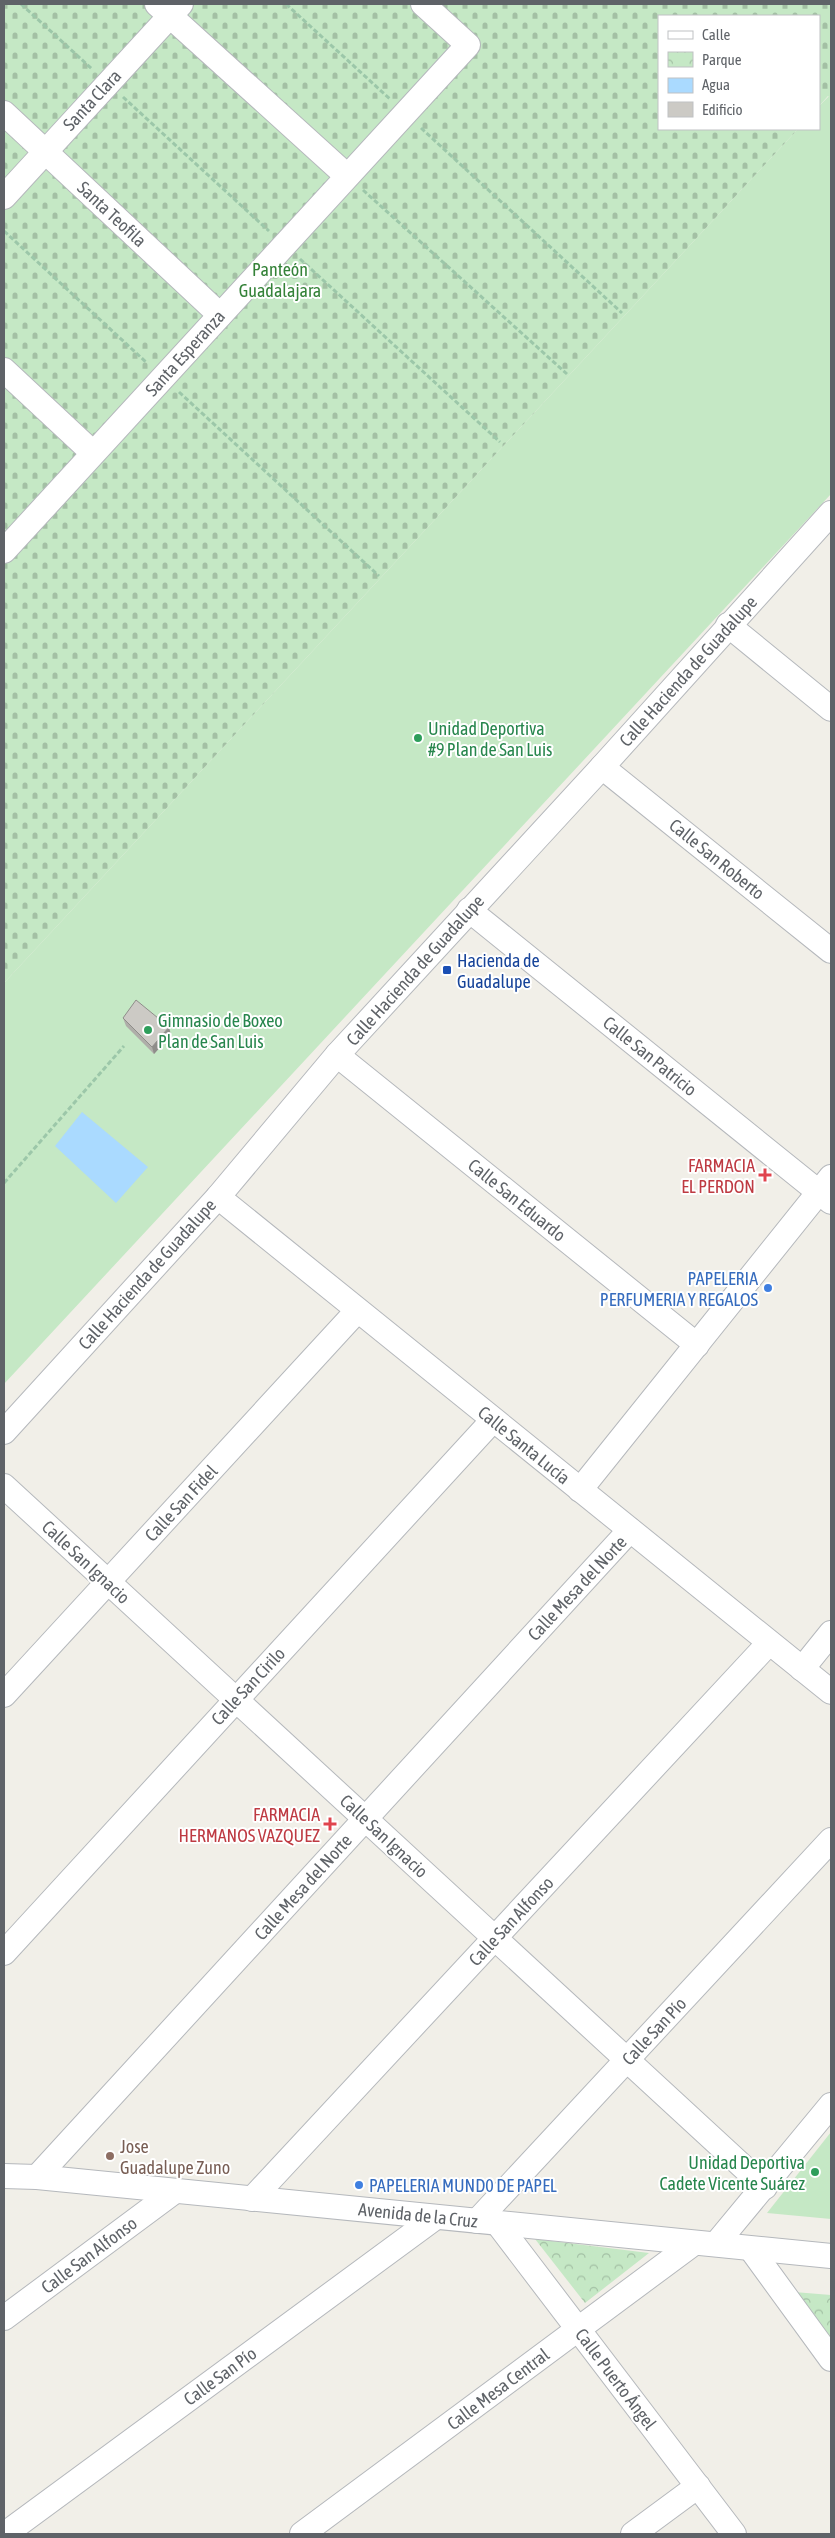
<svg xmlns="http://www.w3.org/2000/svg" width="835" height="2538" font-family="'Asap Condensed',sans-serif">
<defs>
<pattern id="cemetery-stones" width="16" height="16" patternUnits="userSpaceOnUse" patternTransform="scale(1.25)"><rect width="16" height="16" fill="#c5e8c5"/><path d="M2 7V4a2 2 0 0 1 4 0v3zM10 15v-3a2 2 0 0 1 4 0v3z" fill="#a3c0a4"/></pattern>
<pattern id="park-crowns" width="20" height="18" patternUnits="userSpaceOnUse" patternTransform="scale(1.25)"><rect width="20" height="18" fill="#c5e8c5"/><path d="M2 6a3 3 0 1 1 6 0M12 15a3 3 0 1 1 6 0" fill="none" stroke="#a3c0a4"/></pattern>
</defs>
<rect width="100%" height="100%" fill="#f1efe8"/>
<!-- grass -->
<g fill="#c5e8c5">
<polygon points="829,96 831,98 831,494 4,1384 4,983 798,129 819,129 819,106"/>
<polygon points="831,2132 831,2219 767,2213"/>
</g>
<!-- cemetery -->
<polygon fill="url(#cemetery-stones)" points="4,4 831,4 831,98 828,96 819,106 819,16 659,16 659,129 798,129 4,983"/>
<!-- park -->
<g fill="url(#park-crowns)">
<polygon points="535,2239 649,2253 585,2303"/>
<polygon points="794,2292 831,2295 831,2343"/>
</g>
<!-- water -->
<polygon fill="#aadaff" points="82,1112 148,1167 116,1203 55,1146"/>
<g fill="none" stroke-linecap="round" stroke-linejoin="round">
<!-- minor casing -->
<g stroke="#b5b8bc" stroke-width="26">
<g id="minor">
<polyline points="157,4 347,176"/>
<polyline points="4,113 220,315"/>
<polyline points="4,197 181,4"/>
<polyline points="4,370 93,453"/>
<polyline points="4,551 468,45 423,4"/>
<polyline points="728,625 831,709"/>
<polyline points="602,767 831,951"/>
<polyline points="469,910 831,1202"/>
<polyline points="337,1055 697,1345"/>
<polyline points="218,1197 831,1692"/>
<polyline points="4,1432 218,1197 337,1055 602,767 831,513"/>
<polyline points="4,1486 765,2187"/>
<polyline points="580,1490 831,1177"/>
<polyline points="802,1669 831,1633"/>
<polyline points="4,1695 357,1311"/>
<polyline points="4,1953 493,1420"/>
<polyline points="4,2176 37,2177 831,2256"/>
<polyline points="37,2177 630,1530"/>
<polyline points="252,2199 769,1643"/>
<polyline points="477,2221 831,1840"/>
<polyline points="498,2224 734,2534"/>
<polyline points="716,2244 831,2105"/>
<polyline points="751,2249 831,2359"/>
<polyline points="4,2318 175,2191"/>
<polyline points="5,2534 436,2217"/>
<polyline points="302,2534 694,2243"/>
<polyline points="633,2534 698,2486"/>
</g>
</g>
<!-- path -->
<g stroke="#9cc7a9" stroke-width="3" stroke-dasharray="5 2.5" stroke-linecap="butt">
<polyline points="21,4 92,69"/>
<polyline points="286,4 391,100"/>
<polyline points="123,97 269,231"/>
<polyline points="421,128 622,313"/>
<polyline points="363,190 567,374"/>
<polyline points="4,231 147,363"/>
<polyline points="300,259 500,442"/>
<polyline points="179,392 379,576"/>
<polyline points="4,1183 124,1046"/>
</g>
<!-- minor -->
<use href="#minor" stroke="#fff" stroke-width="24"/>
</g>
<!-- wall -->
<polygon fill="#afaea9" points="123,1018 171,1035 154,1054 126,1026"/>
<!-- shaded-wall -->
<polygon fill="#8f8d8a" points="169,1027 171,1035 154,1054 152,1047"/>
<!-- building -->
<polygon fill="#cccac5" stroke="#8f8d8a" points="136,1000 169,1027 152,1047 123,1018"/>
<!-- markers -->
<g fill="#2e9e5b" stroke="#fff" stroke-width="2">
<circle cx="418" cy="738" r="5"/>
<circle cx="148" cy="1030" r="5"/>
<circle cx="815" cy="2172" r="5"/>
</g>
<rect fill="#1a4fb4" stroke="#fff" stroke-width="2" x="442" y="965" width="10" height="10" rx="2.5"/>
<g fill="#e0444e" stroke="#fff" stroke-width="2">
<path d="M762.5 1167.5h5v5h5v5h-5v5h-5v-5h-5v-5h5z"/>
<path d="M327.5 1816.5h5v5h5v5h-5v5h-5v-5h-5v-5h5z"/>
</g>
<g fill="#3f7fe0" stroke="#fff" stroke-width="2">
<circle cx="768" cy="1288" r="5"/>
<circle cx="359" cy="2185" r="5"/>
</g>
<circle fill="#8d6e63" stroke="#fff" stroke-width="2" cx="110" cy="2156" r="5"/>
<g text-anchor="middle" dominant-baseline="central" stroke-width="4" stroke-linejoin="round" paint-order="stroke">
<!-- street labels -->
<g font-size="18" fill="#5f6368" stroke="#fff">
<text transform="translate(92 100) rotate(-47)">Santa Clara</text>
<text transform="translate(112 214) rotate(43)">Santa Teofila</text>
<text transform="translate(185 353) rotate(-48)">Santa Esperanza</text>
<text transform="translate(688 671) rotate(-48)">Calle Hacienda de Guadalupe</text>
<text transform="translate(717 859) rotate(39)">Calle San Roberto</text>
<text transform="translate(415 970) rotate(-48)">Calle Hacienda de Guadalupe</text>
<text transform="translate(650 1056) rotate(39)">Calle San Patricio</text>
<text transform="translate(517 1200) rotate(39)">Calle San Eduardo</text>
<text transform="translate(147 1274) rotate(-48)">Calle Hacienda de Guadalupe</text>
<text transform="translate(524 1445) rotate(39)">Calle Santa Lucía</text>
<text transform="translate(181 1503) rotate(-47)">Calle San Fidel</text>
<text transform="translate(86 1562) rotate(43)">Calle San Ignacio</text>
<text transform="translate(577 1588) rotate(-47)">Calle Mesa del Norte</text>
<text transform="translate(248 1686) rotate(-47)">Calle San Cirilo</text>
<text transform="translate(384 1836) rotate(43)">Calle San Ignacio</text>
<text transform="translate(303 1887) rotate(-48)">Calle Mesa del Norte</text>
<text transform="translate(511 1921) rotate(-47)">Calle San Alfonso</text>
<text transform="translate(654 2031) rotate(-47)">Calle San Pío</text>
<text transform="translate(418 2215) rotate(6)">Avenida de la Cruz</text>
<text transform="translate(89 2255) rotate(-37)">Calle San Alfonso</text>
<text transform="translate(220 2376) rotate(-36)">Calle San Pío</text>
<text transform="translate(616 2379) rotate(53)">Calle Puerto Ángel</text>
<text transform="translate(498 2389) rotate(-37)">Calle Mesa Central</text>
</g>
<!-- park labels -->
<g font-size="18" fill="#348238" stroke="#fff">
<text x="280" y="269">Panteón<tspan x="280" dy="21">Guadalajara</tspan></text>
</g>
<!-- leisure labels -->
<g font-size="18" fill="#27864d" stroke="#fff" text-anchor="start">
<text x="428" y="728">Unidad Deportiva<tspan x="428" dy="21">#9 Plan de San Luis</tspan></text>
<text x="158" y="1020">Gimnasio de Boxeo<tspan x="158" dy="21">Plan de San Luis</tspan></text>
<text x="805" y="2162" text-anchor="end">Unidad Deportiva<tspan x="805" dy="21">Cadete Vicente Suárez</tspan></text>
</g>
<!-- transit labels -->
<g font-size="18" fill="#164399" stroke="#fff" text-anchor="start">
<text x="457" y="960">Hacienda de<tspan x="457" dy="21">Guadalupe</tspan></text>
</g>
<!-- health labels -->
<g font-size="18" fill="#be3a42" stroke="#fff" text-anchor="end">
<text x="755" y="1165">FARMACIA<tspan x="755" dy="21">EL PERDON</tspan></text>
<text x="320" y="1814">FARMACIA<tspan x="320" dy="21">HERMANOS VAZQUEZ</tspan></text>
</g>
<!-- shop labels -->
<g font-size="18" fill="#366cbe" stroke="#fff" text-anchor="end">
<text x="758" y="1278">PAPELERIA<tspan x="758" dy="21">PERFUMERIA Y REGALOS</tspan></text>
<text x="369" y="2185" text-anchor="start">PAPELERIA MUND0 DE PAPEL</text>
</g>
<!-- education labels -->
<g font-size="18" fill="#785e54" stroke="#fff" text-anchor="start">
<text x="120" y="2146">Jose<tspan x="120" dy="21">Guadalupe Zuno</tspan></text>
</g>
</g>
<!-- border -->
<rect width="835" height="2538" fill="none" stroke="#5f6368" stroke-width="10"/>
<!-- legend -->
<rect x="658" y="15" width="162" height="115" fill="#ffffff" stroke="#bfc1c3"/>
<rect x="668" y="31" width="25" height="8" fill="#ffffff" stroke="#bfc1c3"/>
<text x="702" y="40" font-size="15" fill="#5f6368">Calle</text>
<rect x="668" y="52" width="25" height="15" fill="url(#park-crowns)" stroke="#bfc1c3"/>
<text x="702" y="65" font-size="15" fill="#5f6368">Parque</text>
<rect x="668" y="78" width="25" height="15" fill="#aadaff" stroke="#bfc1c3"/>
<text x="702" y="90" font-size="15" fill="#5f6368">Agua</text>
<rect x="668" y="102" width="25" height="15" fill="#cccac5" stroke="#bfc1c3"/>
<text x="702" y="115" font-size="15" fill="#5f6368">Edificio</text>
</svg>
